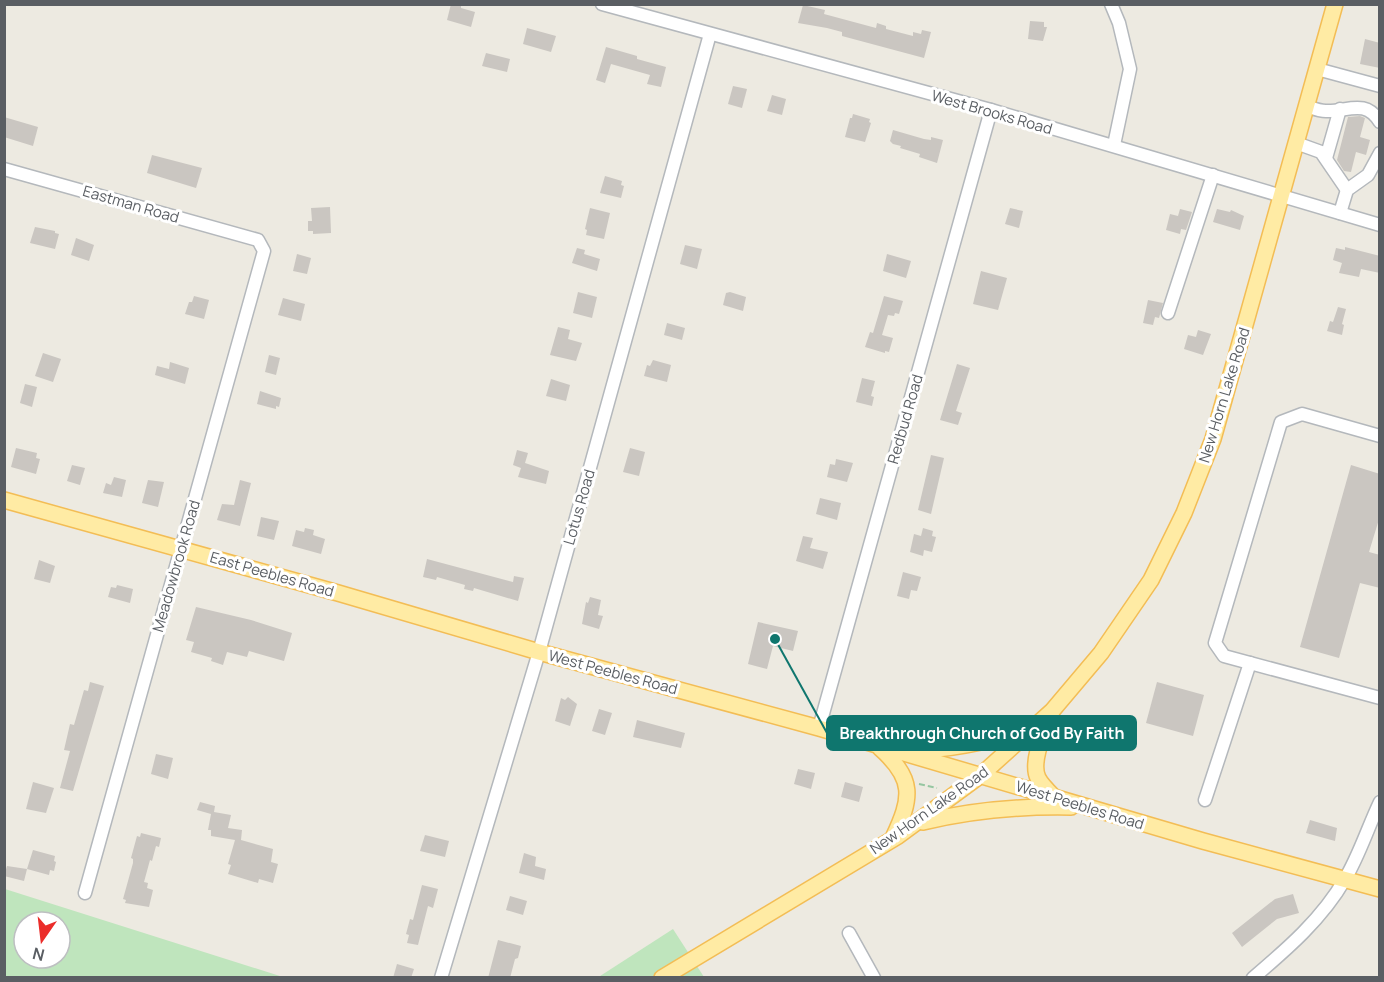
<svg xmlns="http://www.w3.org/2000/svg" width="1384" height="982" font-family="Manrope,sans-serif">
<rect width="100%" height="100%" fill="#edeae1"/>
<!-- green -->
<g fill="#bfe5bd" fill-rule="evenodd">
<path d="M5,889L283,977H5ZM24,922H60V958H24Z"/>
<polygon points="673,929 704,977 597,978"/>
</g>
<!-- building -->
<g fill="#cac6c1">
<polygon points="451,4 461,4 461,8 475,12 471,27 447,20"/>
<polygon points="803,5 825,10 824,14 876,28 877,23 886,26 886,29 913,36 913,32 921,34 922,30 931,32 924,58 842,36 842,32 827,28 798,23"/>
<polygon points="1030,21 1044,22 1044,27 1047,27 1043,41 1028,39"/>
<polygon points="527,28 556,36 551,52 523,44"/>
<polygon points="1365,39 1380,43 1380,68 1360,64"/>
<polygon points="606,47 637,56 637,59 666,67 661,87 647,84 650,75 611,64 605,83 596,80"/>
<polygon points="486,53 510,59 507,72 482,66"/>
<polygon points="733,86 747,89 742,108 728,104"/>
<polygon points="772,95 786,99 782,115 767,111"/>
<polygon points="853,114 870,119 869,122 871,123 865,142 845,137 850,118 852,118"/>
<polygon points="1360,116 1365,118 1360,137 1370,140 1366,155 1356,152 1351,172 1344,171 1337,160 1348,117"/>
<polygon points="4,117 38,127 33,146 4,137"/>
<polygon points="893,130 924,139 931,140 931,137 943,140 937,163 919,157 920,154 900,148 901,146 893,144 890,141"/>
<polygon points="152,155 202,168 196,188 147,173"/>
<polygon points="605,176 622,181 621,185 624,186 621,198 600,193"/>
<polygon points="330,207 331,233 313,234 313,231 308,231 308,221 312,221 311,208"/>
<polygon points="590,208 610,213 604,239 586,235 587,230 585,229"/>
<polygon points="1010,208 1023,211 1019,228 1005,224"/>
<polygon points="1180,209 1192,212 1186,230 1181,229 1180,234 1166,230 1170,214 1178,216"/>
<polygon points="1217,209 1230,212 1231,210 1244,216 1240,230 1213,222"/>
<polygon points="35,227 55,231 55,233 59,234 55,249 30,243"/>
<polygon points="76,238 94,245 89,261 71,255"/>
<polygon points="685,245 702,249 697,269 680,264"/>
<polygon points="1345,247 1380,256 1380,273 1361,269 1359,277 1339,273 1342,263 1333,260 1336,248 1345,250"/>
<polygon points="577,248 585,250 584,254 600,259 597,271 572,263"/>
<polygon points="297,254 311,258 307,274 293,271"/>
<polygon points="887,254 911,261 906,278 883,271"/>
<polygon points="981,271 1007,278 998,310 973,304"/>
<polygon points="578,292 597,297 592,318 573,313"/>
<polygon points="730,292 746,297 743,311 723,305 726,293"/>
<polygon points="194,296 209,300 204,319 185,314 189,302 192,302"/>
<polygon points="884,296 903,301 899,314 895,313 894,316 888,315 882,335 893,338 889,352 885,351 885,353 865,347 870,332 873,333"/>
<polygon points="283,298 305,304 301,321 278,315"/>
<polygon points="1148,300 1163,303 1159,318 1155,317 1153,325 1143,323"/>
<polygon points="1338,307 1346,309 1342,324 1344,325 1342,335 1327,331 1330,321 1333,322"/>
<polygon points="667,323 685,328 682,340 664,335"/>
<polygon points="558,327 570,330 568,339 582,343 576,361 550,355"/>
<polygon points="1198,330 1211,334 1203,355 1184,349 1188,335 1196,337"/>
<polygon points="43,353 61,359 53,382 35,376"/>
<polygon points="269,355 280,358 276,375 265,372"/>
<polygon points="653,360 671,365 667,382 644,376 647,365 650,366"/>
<polygon points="170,362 189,368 185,384 155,375 157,366 169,369"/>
<polygon points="957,364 970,368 956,411 962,413 958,425 940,420"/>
<polygon points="862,378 875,381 871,396 874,397 872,406 856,402"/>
<polygon points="551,379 570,385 566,401 546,396"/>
<polygon points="25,384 37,387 32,407 20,403"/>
<polygon points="260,391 281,398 279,407 276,406 276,409 257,404"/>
<polygon points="16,448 37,453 36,458 40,459 36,474 11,467"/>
<polygon points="630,448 645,452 639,476 623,472"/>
<polygon points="517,450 528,453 525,463 549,471 546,484 518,477 521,468 513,465"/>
<polygon points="931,455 944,458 931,514 918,510"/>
<polygon points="836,459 853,463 847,482 827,477 830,464 835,465"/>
<polygon points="72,465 85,468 80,485 67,481"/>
<polygon points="1351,465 1380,474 1380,516 1369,552 1380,555 1380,588 1360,583 1339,658 1300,647"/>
<polygon points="114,477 126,480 122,497 103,493 106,483 111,485"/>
<polygon points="148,480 164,482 158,507 142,503"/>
<polygon points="240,480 251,483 240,526 217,520 222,504 234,505"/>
<polygon points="820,498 841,503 837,520 816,514"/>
<polygon points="261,517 279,521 274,540 257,536"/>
<polygon points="305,528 314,530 313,535 325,539 321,554 292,546 296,530 304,532"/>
<polygon points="923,528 933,531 932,536 936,537 932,552 924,550 923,556 910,552 914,534 921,536"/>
<polygon points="803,536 813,538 810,548 828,552 823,569 796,561"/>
<polygon points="427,559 513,582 514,576 524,578 518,601 474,588 473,591 464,589 465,585 437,577 436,580 423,577"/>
<polygon points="39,560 55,566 50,583 34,579"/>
<polygon points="903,572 921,577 917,591 911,590 909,599 897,596"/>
<polygon points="117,585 133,589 130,603 108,597 111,587 116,588"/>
<polygon points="590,597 601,600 598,615 603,616 599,629 582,624 586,602 588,603"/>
<polygon points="196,607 251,620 292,633 284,661 249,651 247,657 227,652 223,665 211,661 212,658 191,652 194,642 186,640"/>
<polygon points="758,622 798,631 793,651 773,646 767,669 748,664"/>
<polygon points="90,682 104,686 73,791 60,788 70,751 64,750 70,724 74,725 84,690 88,691"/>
<polygon points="1157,682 1204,695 1193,736 1146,723"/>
<polygon points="568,697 577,704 570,726 555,721 561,698 565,700"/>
<polygon points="599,709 612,713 605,735 592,731"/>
<polygon points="637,720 685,733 681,748 633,737"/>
<polygon points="156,754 173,758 168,779 151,774"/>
<polygon points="798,769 815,773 811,789 794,784"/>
<polygon points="33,782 54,788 46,813 26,809"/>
<polygon points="845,782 863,787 859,802 841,797"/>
<polygon points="200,802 215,806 214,812 231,815 228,828 242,830 241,840 273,849 271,862 278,864 273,883 259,879 258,883 228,874 231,865 228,864 235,840 211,836 211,830 208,830 211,814 197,810"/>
<polygon points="1310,820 1337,828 1335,841 1306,833"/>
<polygon points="141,833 161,838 159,847 156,846 152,861 150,860 144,882 148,883 147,888 153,890 149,907 125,903 126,900 123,899 133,863 133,859 131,858 137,836 140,837"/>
<polygon points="425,835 449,841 445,857 420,851"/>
<polygon points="33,850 55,856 54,861 56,862 54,871 50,870 49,875 27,869 24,881 4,876 7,866 27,869"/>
<polygon points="524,853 536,857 535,866 546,869 544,880 519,873"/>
<polygon points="422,885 438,889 433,908 428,906 418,945 407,943 409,935 406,934 410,919 413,920"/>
<polygon points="1293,894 1299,913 1277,919 1242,947 1232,933 1275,899"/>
<polygon points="510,896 527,901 523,915 506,910"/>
<polygon points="498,940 521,946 518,958 515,959 510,978 488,978"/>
<polygon points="397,964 414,969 411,978 393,978"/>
</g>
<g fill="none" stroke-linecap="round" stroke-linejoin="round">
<!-- minor casing -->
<g stroke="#b4b8bc" stroke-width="15">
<g id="minor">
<polyline points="602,4 991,110 1380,225"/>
<polyline points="1111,4 1119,23 1130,69 1114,145"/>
<polyline points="1317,69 1380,86"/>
<path d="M1306,106C1312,108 1319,111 1326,111C1347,112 1365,98 1380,122"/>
<polyline points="1296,143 1321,152 1347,190"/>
<polyline points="1326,158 1340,109"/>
<polyline points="4,169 258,240 264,251 85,893"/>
<polyline points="1340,213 1347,190 1368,175 1380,153"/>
<polyline points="1168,313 1213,175"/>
<polyline points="1380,436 1302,414 1281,422 1215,643 1224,656 1380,698"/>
<polyline points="819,728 991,110"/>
<polyline points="1205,800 1250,663"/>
<polyline points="849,933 874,978"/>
<polyline points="441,978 539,652 710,34"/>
<path d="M1253,978C1287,949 1322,919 1345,879C1359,856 1368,827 1380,802"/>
</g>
</g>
<!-- major casing -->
<g stroke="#f3bd55" stroke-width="18">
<g id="major">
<polyline points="4,500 338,593 539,652 819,728 1203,841 1380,889"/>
<path d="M1051,714C1045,730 1030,762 1038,778C1041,784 1048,791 1053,796"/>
<path d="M880,748C915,779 912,798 893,838"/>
<path d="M912,751C953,749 991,742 1029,728"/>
<path d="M923,822C973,810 1019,806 1071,807"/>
<polyline points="662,978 898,836 981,775 1052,711 1101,653 1151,580 1184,513 1213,439 1335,4"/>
</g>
</g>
<!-- path -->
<polyline stroke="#96c6a1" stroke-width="2" stroke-dasharray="6 3" stroke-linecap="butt" points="919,784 937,788"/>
<!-- minor -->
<use href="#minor" stroke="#fff" stroke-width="12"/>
<!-- major -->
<use href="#major" stroke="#ffeba4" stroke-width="15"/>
</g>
<g text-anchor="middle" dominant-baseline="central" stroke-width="6" stroke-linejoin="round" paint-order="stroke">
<!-- street labels -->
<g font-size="15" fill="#5a5e63" stroke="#fff">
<text transform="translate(992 112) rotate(16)">West Brooks Road</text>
<text transform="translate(131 204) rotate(16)">Eastman Road</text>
<text transform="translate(1224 395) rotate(-73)">New Horn Lake Road</text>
<text transform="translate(905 419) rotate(-74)">Redbud Road</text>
<text transform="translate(579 507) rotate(-74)">Lotus Road</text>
<text transform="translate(176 566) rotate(-74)">Meadowbrook Road</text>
<text transform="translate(272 574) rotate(16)">East Peebles Road</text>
<text transform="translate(613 672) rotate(15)">West Peebles Road</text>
<text transform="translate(1080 805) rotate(17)">West Peebles Road</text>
<text transform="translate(929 810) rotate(-35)">New Horn Lake Road</text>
</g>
</g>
<!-- callouts -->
<path fill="none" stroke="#0f766e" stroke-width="2" d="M775 639L827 733"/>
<circle fill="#0f766e" stroke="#fff" stroke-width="2" cx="775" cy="639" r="6"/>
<rect fill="#0f766e" stroke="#0f766e" stroke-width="2" x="827" y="716" width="309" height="34" rx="6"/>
<g font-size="16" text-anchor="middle" font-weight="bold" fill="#fff">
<text x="982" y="739">Breakthrough Church of God By Faith</text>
</g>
<!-- border -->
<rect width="1384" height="982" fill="none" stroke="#5a5e63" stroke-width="12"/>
<!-- north arrow -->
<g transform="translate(42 940) rotate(194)"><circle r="28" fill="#ffffff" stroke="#bdbfc1" stroke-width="1.5"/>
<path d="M0-4.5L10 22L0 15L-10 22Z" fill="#eb2d2a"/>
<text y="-9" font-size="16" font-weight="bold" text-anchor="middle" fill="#5a5e63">N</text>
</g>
</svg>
